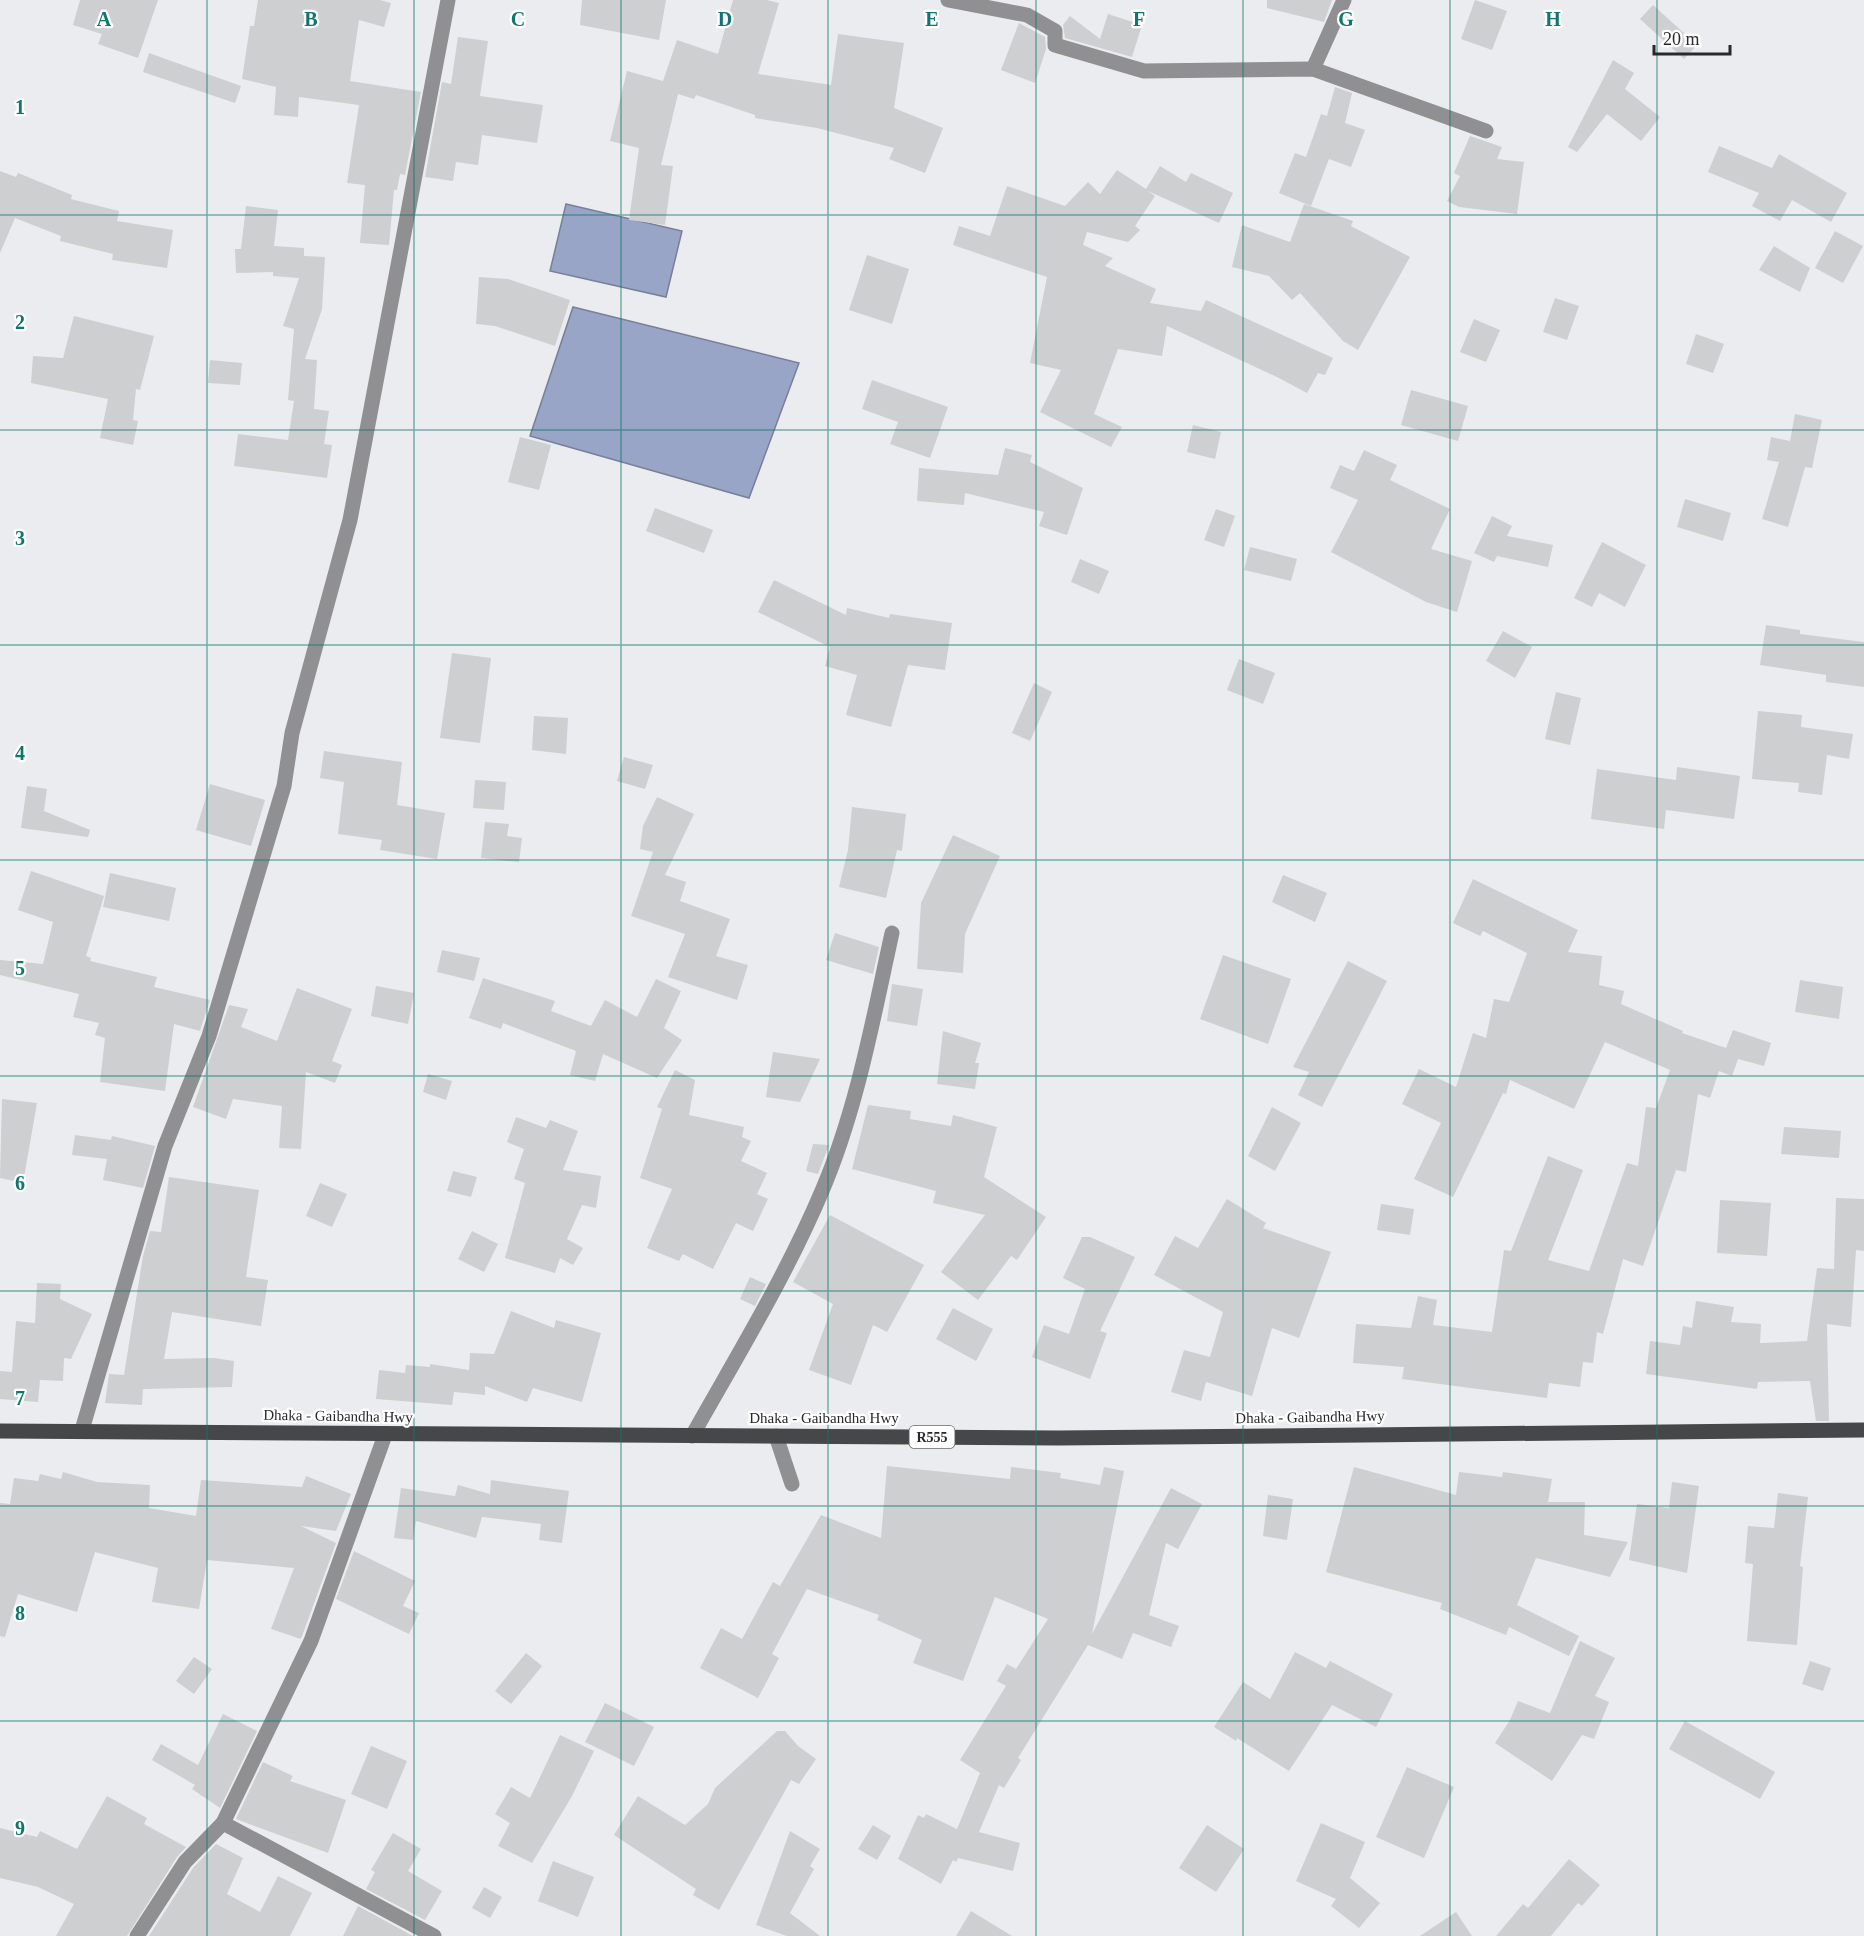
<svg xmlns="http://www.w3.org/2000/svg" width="1864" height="1936" font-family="'Times New Roman',serif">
<rect width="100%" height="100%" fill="#ebecef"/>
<!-- water -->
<g fill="#98a5c6" stroke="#778098" stroke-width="1.5">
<polygon points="566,204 682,231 666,297 550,271"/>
<polygon points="573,307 799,363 749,498 530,436"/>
</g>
<!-- building -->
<g fill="#cdcfd1">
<polygon points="80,0 158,0 138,58 98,44 102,34 73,25"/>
<polygon points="258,0 380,0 391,3 384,27 359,20 350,81 421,92 405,175 400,174 397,190 394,190 389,245 360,243 365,185 347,183 359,105 299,97 298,117 274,115 276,87 242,79 250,26 254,26"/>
<polygon points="582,0 666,0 659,40 580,25"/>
<polygon points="733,0 767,0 779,3 758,74 831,85 838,34 904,43 894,108 943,128 925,173 889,159 894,148 817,128 755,118 755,115 696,95 694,99 678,94 661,165 673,166 665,225 629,220 639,148 610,141 627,71 663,81 677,40 718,54"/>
<polygon points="1267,0 1332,0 1324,22 1267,8"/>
<polygon points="1475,0 1507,11 1492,50 1461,39"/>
<polygon points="1653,5 1697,45 1684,59 1640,19"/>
<polygon points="1108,14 1142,25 1132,57 1065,38 1063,25 1070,16 1100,39"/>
<polygon points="1019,23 1045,37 1046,49 1035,83 1001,70"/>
<polygon points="458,37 488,41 480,96 543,105 537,143 482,135 478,165 456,162 453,181 425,177 442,82 451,84"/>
<polygon points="149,53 241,86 235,103 143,72"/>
<polygon points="1613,60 1634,73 1625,89 1660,117 1641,141 1607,114 1577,152 1568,147"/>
<polygon points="1335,87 1352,93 1345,123 1365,130 1351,167 1329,159 1311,206 1279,193 1295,153 1306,157 1321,114 1327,116"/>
<polygon points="1470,136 1502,147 1497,159 1524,162 1517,214 1459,207 1447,201 1460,176 1454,173"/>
<polygon points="1719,146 1772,168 1779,154 1847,193 1831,222 1792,200 1780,221 1752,206 1759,193 1708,172"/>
<polygon points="1160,166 1186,182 1191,173 1233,193 1219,223 1148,191 1155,196 1135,226 1140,230 1128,242 1087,232 1083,245 1113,258 1105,266 1156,289 1150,303 1201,311 1206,300 1333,358 1325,375 1318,373 1307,393 1277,377 1167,326 1162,356 1118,349 1094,414 1122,427 1111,447 1040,412 1061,370 1030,363 1047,277 953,245 959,226 990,236 1007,186 1065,206 1088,182 1100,194 1117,170 1146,189"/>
<polygon points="0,171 16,177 18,173 72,195 71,199 119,211 117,221 173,230 167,268 112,260 113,254 60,241 61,236 15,218 0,253"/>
<polygon points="1304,204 1353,221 1351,226 1410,257 1358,350 1343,341 1300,293 1292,300 1269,276 1232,267 1242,225 1290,242"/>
<polygon points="246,206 278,210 274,246 304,248 304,256 325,257 322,309 305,359 317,360 314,409 329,411 324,444 332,445 327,478 234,466 238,434 288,440 294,401 288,400 294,329 283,326 299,278 273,276 273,272 236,273 235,249 241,249"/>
<polygon points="1835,231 1863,246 1843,283 1815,268"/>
<polygon points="1774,246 1810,268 1800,292 1759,270"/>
<polygon points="867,255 909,269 892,324 849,310"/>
<polygon points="479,277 508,279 570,300 555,346 495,326 476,324"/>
<polygon points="1555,298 1579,306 1567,340 1543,332"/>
<polygon points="74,316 154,336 140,390 136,389 133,420 138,421 133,445 100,438 108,399 31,383 33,356 63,358"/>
<polygon points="1474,319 1500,330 1486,362 1460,352"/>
<polygon points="1696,334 1724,344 1713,373 1686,364"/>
<polygon points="210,360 242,363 240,385 208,383"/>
<polygon points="872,380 948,407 930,458 890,444 898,422 862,409"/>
<polygon points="1411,390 1468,406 1458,441 1401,425"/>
<polygon points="1795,414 1822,420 1812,468 1805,467 1788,527 1762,519 1779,462 1767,460 1771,437 1790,441"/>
<polygon points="1193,425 1221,432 1215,459 1187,452"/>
<polygon points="520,437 551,445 539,490 508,482"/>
<polygon points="1005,448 1032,455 1030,462 1083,488 1067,535 1039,526 1044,512 965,493 964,505 917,501 919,468 998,475"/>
<polygon points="1364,450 1397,465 1390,480 1450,509 1431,549 1472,561 1457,612 1426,602 1331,552 1358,500 1330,488 1340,465 1354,471"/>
<polygon points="1685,499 1731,513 1723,541 1677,527"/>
<polygon points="655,508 713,530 704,553 646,531"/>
<polygon points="1216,509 1235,516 1224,547 1204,540"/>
<polygon points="1492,516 1512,526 1507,536 1553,545 1548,567 1497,556 1494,562 1474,553"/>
<polygon points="1602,542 1646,565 1625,607 1599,593 1592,607 1574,598"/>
<polygon points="1250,547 1297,559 1291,581 1244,570"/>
<polygon points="1080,559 1109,571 1099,594 1071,582"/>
<polygon points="774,580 846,615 847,608 889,618 890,614 952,623 945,670 908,665 891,727 846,715 857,675 825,666 830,647 758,612"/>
<polygon points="1766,625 1800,630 1800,634 1864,642 1864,687 1826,682 1826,675 1760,665"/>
<polygon points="1503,631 1532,647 1515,678 1486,661"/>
<polygon points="452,653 491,658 480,743 440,738"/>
<polygon points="1239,659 1275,673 1263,704 1227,690"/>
<polygon points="1034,683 1052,692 1030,741 1012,733"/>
<polygon points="1556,692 1581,698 1570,745 1545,739"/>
<polygon points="1758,711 1802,715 1801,727 1853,734 1849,759 1827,755 1822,795 1798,792 1799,783 1752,779"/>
<polygon points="534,716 568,718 566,754 532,750"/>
<polygon points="324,751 402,762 397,805 445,813 437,859 380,850 382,840 338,834 344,782 320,778"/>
<polygon points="624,757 653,765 645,789 617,781"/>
<polygon points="1677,767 1740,776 1734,819 1666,810 1664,829 1591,819 1597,769 1676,780"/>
<polygon points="475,780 506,782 504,810 473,808"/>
<polygon points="210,784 265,800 251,846 196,830"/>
<polygon points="27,786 47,789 44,811 90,830 88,837 21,828"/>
<polygon points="657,797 694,814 665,875 686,882 680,901 730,919 716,956 748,965 737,1000 668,977 685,934 631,916 653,852 640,849 643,826"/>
<polygon points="852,807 906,814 902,851 897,850 886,898 839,887 848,850"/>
<polygon points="485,822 509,824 507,836 522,838 519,862 481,858"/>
<polygon points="953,835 1000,856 965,934 963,973 917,969 921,903"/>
<polygon points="31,871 104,896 86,956 91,958 90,961 157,977 154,987 210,1000 200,1031 174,1024 165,1091 100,1082 105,1038 95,1035 99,1023 73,1017 79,994 0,975 0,960 43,964 53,922 18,910"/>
<polygon points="110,873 176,888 169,921 103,907"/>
<polygon points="1283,875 1327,893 1315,922 1272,902"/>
<polygon points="1473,879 1578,930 1568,952 1602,956 1599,985 1624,991 1621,1004 1683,1031 1682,1033 1726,1048 1733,1030 1771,1043 1764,1066 1738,1059 1732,1076 1719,1071 1710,1098 1698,1094 1686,1172 1676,1170 1643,1266 1623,1259 1603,1334 1597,1332 1593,1363 1583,1362 1580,1387 1549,1383 1547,1398 1402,1379 1404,1367 1353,1363 1356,1324 1411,1328 1418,1296 1437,1300 1433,1325 1492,1332 1504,1250 1511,1251 1548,1156 1583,1170 1548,1260 1589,1271 1627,1163 1638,1166 1646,1107 1656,1108 1670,1070 1605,1042 1574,1109 1510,1080 1506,1094 1503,1093 1453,1197 1414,1179 1441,1123 1402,1104 1419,1069 1456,1087 1473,1033 1486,1038 1494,999 1509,1002 1527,953 1483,931 1480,936 1453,923"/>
<polygon points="835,933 879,947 873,974 826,960"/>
<polygon points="442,950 480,958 474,981 437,972"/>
<polygon points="1223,955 1291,979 1268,1044 1200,1019"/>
<polygon points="1348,961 1387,981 1322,1107 1298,1095 1309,1072 1293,1067"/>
<polygon points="483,978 555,1001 551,1011 591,1026 605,1000 637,1017 656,979 681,991 664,1028 682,1040 657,1078 603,1054 595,1081 570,1075 576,1051 503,1023 501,1029 469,1018"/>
<polygon points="1800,980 1843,987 1839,1019 1795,1012"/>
<polygon points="892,984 923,989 917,1026 887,1021"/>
<polygon points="376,986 414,993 408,1024 371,1016"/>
<polygon points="297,988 352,1009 332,1061 342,1065 335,1083 306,1072 301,1149 279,1148 282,1106 233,1099 226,1119 193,1107 229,1005 248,1009 241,1027 277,1041"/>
<polygon points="943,1031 981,1043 975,1063 979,1063 975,1089 937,1084"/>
<polygon points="773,1052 820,1059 800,1102 766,1097"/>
<polygon points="675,1070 695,1080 689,1115 744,1127 742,1137 751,1141 741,1161 767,1173 757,1194 768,1199 753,1231 736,1223 713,1269 683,1254 679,1261 647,1248 672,1189 640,1178 662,1109 657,1107"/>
<polygon points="428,1074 452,1081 446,1100 423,1092"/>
<polygon points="2,1099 37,1103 23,1183 0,1178"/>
<polygon points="868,1105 911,1111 910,1119 951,1126 953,1115 997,1127 984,1177 1046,1217 1017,1260 1011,1256 978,1300 941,1272 985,1215 933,1203 936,1191 852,1169"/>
<polygon points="1272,1107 1301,1123 1275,1171 1248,1156"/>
<polygon points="516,1117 546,1128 550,1120 578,1131 563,1170 601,1176 596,1208 582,1205 567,1239 583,1248 573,1265 560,1258 555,1273 505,1258 525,1183 514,1179 524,1149 507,1142"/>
<polygon points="1784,1127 1841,1131 1839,1158 1781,1154"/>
<polygon points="75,1135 111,1140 112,1136 155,1146 143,1188 103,1180 107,1159 72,1155"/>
<polygon points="813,1144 829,1145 818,1174 806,1171"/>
<polygon points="453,1171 477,1177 471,1197 447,1191"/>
<polygon points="169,1177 259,1190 246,1277 268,1280 261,1326 172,1312 164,1359 214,1358 234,1361 232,1387 143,1389 142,1405 105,1403 109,1374 124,1375 143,1256 150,1231 161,1232"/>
<polygon points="320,1183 347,1194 332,1227 306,1216"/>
<polygon points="1836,1198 1864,1199 1864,1251 1856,1250 1851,1327 1827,1324 1829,1421 1816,1421 1810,1381 1758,1382 1757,1389 1646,1374 1650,1341 1680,1345 1683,1326 1692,1328 1696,1301 1734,1307 1731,1322 1761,1324 1760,1343 1807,1341 1817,1268 1834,1269"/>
<polygon points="1227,1199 1266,1223 1263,1228 1331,1252 1299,1338 1272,1328 1252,1396 1206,1382 1201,1401 1171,1392 1184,1350 1210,1357 1223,1312 1154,1275 1175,1236 1198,1248"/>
<polygon points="1720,1200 1771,1203 1767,1256 1717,1253"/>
<polygon points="1381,1204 1414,1209 1410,1235 1377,1230"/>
<polygon points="830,1215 924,1265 887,1332 873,1325 851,1385 809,1370 833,1304 793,1282"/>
<polygon points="472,1231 498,1244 484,1272 458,1259"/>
<polygon points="1082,1237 1090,1237 1135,1257 1100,1331 1107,1333 1090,1379 1032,1357 1044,1325 1069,1334 1085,1289 1063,1278"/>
<polygon points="750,1277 766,1284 755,1306 740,1299"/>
<polygon points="37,1283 61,1284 60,1299 92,1314 71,1359 64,1358 63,1381 40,1380 38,1402 0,1399 0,1371 12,1372 16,1321 35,1323"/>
<polygon points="953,1308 993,1329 976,1361 936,1339"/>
<polygon points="511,1311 554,1328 556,1320 601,1333 582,1402 533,1388 527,1402 485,1386 485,1395 454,1392 452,1405 376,1399 379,1370 405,1373 406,1365 430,1367 430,1364 469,1370 470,1353 494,1354"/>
<polygon points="887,1466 1010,1479 1011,1467 1061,1473 1060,1478 1100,1485 1104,1467 1124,1471 1092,1634 1171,1488 1202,1504 1178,1549 1166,1543 1149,1615 1179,1626 1171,1647 1133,1633 1122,1659 1088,1645 1018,1758 1021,1760 1004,1788 999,1785 979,1832 1020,1843 1013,1871 958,1858 956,1862 953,1860 941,1884 898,1859 918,1815 924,1818 926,1814 957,1829 980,1773 960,1760 1006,1686 997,1681 1007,1664 1016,1669 1048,1619 995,1597 963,1681 913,1663 922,1640 877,1620 879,1615 807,1589 772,1654 779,1658 758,1698 700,1668 721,1628 742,1639 773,1582 780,1586 821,1515 881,1538"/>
<polygon points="1354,1467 1456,1495 1459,1472 1502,1477 1503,1472 1552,1479 1548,1502 1585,1502 1584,1535 1628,1542 1610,1577 1536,1558 1517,1605 1579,1636 1569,1656 1509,1627 1506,1635 1440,1609 1442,1603 1326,1572"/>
<polygon points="63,1472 97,1482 150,1485 149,1508 196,1516 201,1480 302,1487 306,1476 351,1494 336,1531 301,1526 336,1543 301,1639 271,1629 294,1568 207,1560 199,1609 152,1602 158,1568 95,1552 77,1612 18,1594 5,1637 0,1636 0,1503 10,1504 14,1478 38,1481 40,1474 61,1479"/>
<polygon points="491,1480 569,1491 562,1543 539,1540 541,1524 482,1517 476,1538 416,1521 413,1540 394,1538 401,1488 455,1496 458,1485 490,1494"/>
<polygon points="1672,1482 1699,1486 1687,1573 1629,1560 1637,1504 1669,1508"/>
<polygon points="1778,1493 1808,1497 1800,1566 1803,1567 1797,1645 1747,1641 1753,1564 1745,1563 1748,1526 1774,1528"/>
<polygon points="1268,1495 1293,1499 1287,1540 1263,1536"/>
<polygon points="354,1551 415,1581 403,1606 419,1613 409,1634 336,1599"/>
<polygon points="1580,1641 1615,1658 1595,1696 1609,1702 1594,1739 1582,1735 1552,1781 1495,1743 1510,1720 1518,1701 1550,1713"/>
<polygon points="1295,1652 1326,1668 1330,1661 1393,1694 1376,1727 1332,1705 1289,1771 1237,1738 1236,1741 1214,1727 1243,1682 1270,1699"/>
<polygon points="526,1653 542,1666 511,1704 495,1691"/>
<polygon points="194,1657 212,1669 194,1694 176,1681"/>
<polygon points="1810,1661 1831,1668 1823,1691 1802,1684"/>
<polygon points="605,1703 654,1727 634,1766 585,1742"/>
<polygon points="223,1714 257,1731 220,1808 192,1789 195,1785 152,1760 161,1744 198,1765"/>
<polygon points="1685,1721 1775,1772 1760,1799 1669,1749"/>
<polygon points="777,1731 785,1731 798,1746 816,1759 799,1784 791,1780 719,1910 693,1895 696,1889 614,1835 638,1796 685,1825 708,1804 715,1788"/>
<polygon points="560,1735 594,1751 572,1796 532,1863 498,1846 510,1823 495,1814 511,1787 530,1798"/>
<polygon points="371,1746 407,1761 387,1809 351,1794"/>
<polygon points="263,1762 293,1776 290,1781 346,1800 328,1853 236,1819"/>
<polygon points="1407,1767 1454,1787 1424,1858 1376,1837"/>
<polygon points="107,1796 147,1818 144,1824 186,1847 177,1857 127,1936 56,1936 74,1904 38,1887 0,1878 0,1828 37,1837 40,1831 77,1849"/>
<polygon points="1321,1823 1365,1842 1350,1878 1380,1903 1359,1928 1331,1906 1336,1899 1296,1881"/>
<polygon points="873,1825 891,1836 877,1860 858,1849"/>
<polygon points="1207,1825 1244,1849 1216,1892 1179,1868"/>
<polygon points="790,1831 820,1849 810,1866 814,1869 790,1913 820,1936 787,1936 756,1925"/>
<polygon points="393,1833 421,1849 408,1871 442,1891 425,1920 366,1889 375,1872 371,1870"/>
<polygon points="216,1844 243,1858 227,1894 260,1912 278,1876 312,1893 290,1936 149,1936 193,1868"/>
<polygon points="1569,1859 1600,1885 1582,1906 1578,1903 1551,1936 1496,1936 1523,1904 1528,1908"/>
<polygon points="553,1861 594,1877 578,1917 538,1901"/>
<polygon points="484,1887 502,1897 490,1918 472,1908"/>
<polygon points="358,1906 413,1936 343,1936"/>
<polygon points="971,1911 1012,1936 956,1936"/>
<polygon points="1456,1912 1472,1936 1420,1936"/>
</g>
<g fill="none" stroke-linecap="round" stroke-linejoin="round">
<!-- minor -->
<g stroke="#909092" stroke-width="15">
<polyline points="948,0 1027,15 1055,31 1055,45 1144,71 1313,69 1486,131"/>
<polyline points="1313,69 1344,0"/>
<polyline points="82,1430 165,1146 209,1036 284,786 292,733 350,520 448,0"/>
<path d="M692,1436C737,1356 786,1276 822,1191C857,1109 873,1019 892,933"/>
<polyline points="776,1436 792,1484"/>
<polyline points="223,1823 434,1936"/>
<polyline points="137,1936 185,1862 223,1823 311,1641 385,1435"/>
</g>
<!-- major -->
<polyline stroke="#464749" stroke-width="15" points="0,1431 1059,1438 1864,1430"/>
</g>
<!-- grid -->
<path fill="none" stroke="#0f766e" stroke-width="1.5" stroke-opacity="0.55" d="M207,0V1936M414,0V1936M621,0V1936M828,0V1936M1036,0V1936M1243,0V1936M1450,0V1936M1657,0V1936M0,215H1864M0,430H1864M0,645H1864M0,860H1864M0,1076H1864M0,1291H1864M0,1506H1864M0,1721H1864"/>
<g text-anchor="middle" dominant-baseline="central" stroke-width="4.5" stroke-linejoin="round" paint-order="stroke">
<!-- shield labels -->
<rect fill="#fff" stroke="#69696b" stroke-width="1.5" x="909.5" y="1426" width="45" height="22" rx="4.5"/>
<g font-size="14" font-weight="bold" fill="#29292b">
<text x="932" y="1437">R555</text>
</g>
<!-- street labels -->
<g font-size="15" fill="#29292b" stroke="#fff">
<text transform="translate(338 1416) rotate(1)">Dhaka - Gaibandha Hwy</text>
<text transform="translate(1310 1417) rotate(-1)">Dhaka - Gaibandha Hwy</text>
<text x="824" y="1418">Dhaka - Gaibandha Hwy</text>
</g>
</g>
<g font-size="20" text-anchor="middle" font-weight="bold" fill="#0f766e" stroke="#fff" stroke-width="4.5" stroke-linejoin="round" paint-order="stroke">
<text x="104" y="26">A</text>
<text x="311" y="26">B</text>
<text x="518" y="26">C</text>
<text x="725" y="26">D</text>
<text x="932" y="26">E</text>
<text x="1139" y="26">F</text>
<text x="1346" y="26">G</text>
<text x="1553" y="26">H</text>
<text x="20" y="114">1</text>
<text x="20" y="329">2</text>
<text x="20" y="545">3</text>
<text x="20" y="760">4</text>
<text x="20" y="975">5</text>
<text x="20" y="1190">6</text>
<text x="20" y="1405">7</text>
<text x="20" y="1620">8</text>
<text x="20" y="1835">9</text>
</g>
<!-- scale -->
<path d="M1654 45v9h76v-9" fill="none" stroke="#29292b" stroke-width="3"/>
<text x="1663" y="45" font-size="18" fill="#29292b" stroke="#ffffff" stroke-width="4.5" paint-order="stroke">20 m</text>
</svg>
